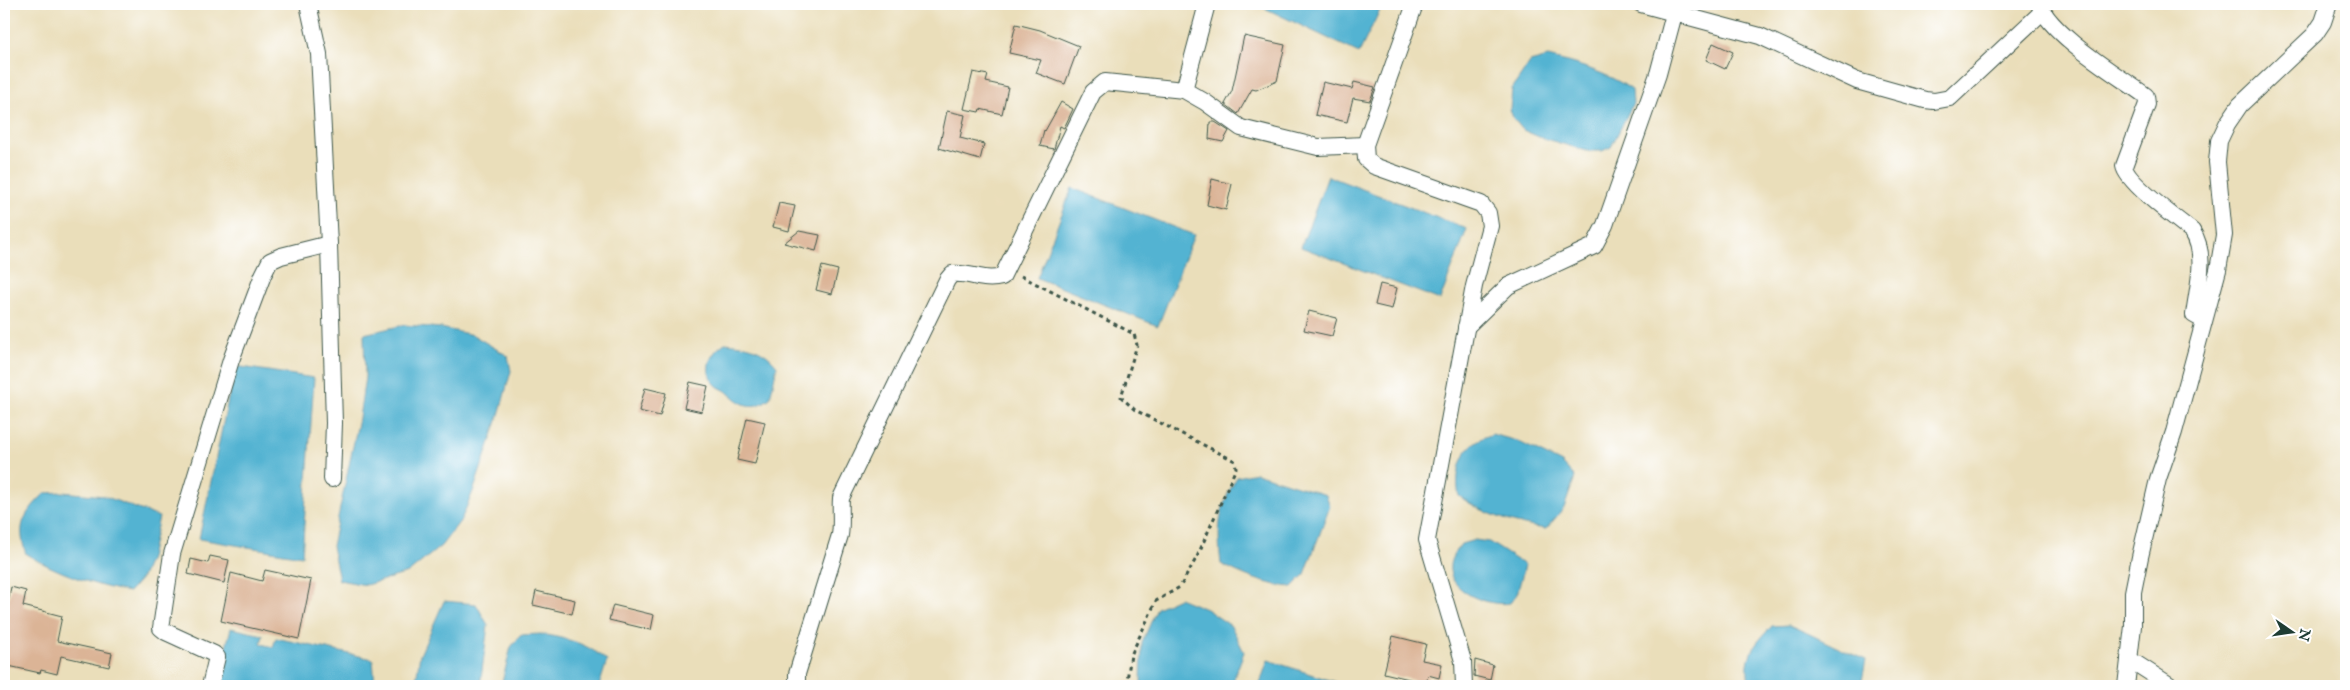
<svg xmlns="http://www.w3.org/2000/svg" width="2350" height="690" font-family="'IM FELL English',serif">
<rect width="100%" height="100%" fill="#fff"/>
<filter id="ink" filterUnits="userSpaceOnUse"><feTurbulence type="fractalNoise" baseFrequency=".02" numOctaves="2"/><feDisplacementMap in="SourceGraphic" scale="10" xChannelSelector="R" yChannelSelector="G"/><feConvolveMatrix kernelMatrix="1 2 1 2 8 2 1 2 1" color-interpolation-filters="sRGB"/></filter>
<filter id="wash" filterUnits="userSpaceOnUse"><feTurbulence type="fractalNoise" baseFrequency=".0096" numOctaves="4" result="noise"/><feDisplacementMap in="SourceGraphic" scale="20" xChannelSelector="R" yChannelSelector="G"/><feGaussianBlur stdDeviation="1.12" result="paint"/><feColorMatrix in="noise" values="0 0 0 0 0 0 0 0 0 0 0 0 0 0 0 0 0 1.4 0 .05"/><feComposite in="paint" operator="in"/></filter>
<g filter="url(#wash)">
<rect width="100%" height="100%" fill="#eadeba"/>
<!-- water -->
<g fill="#53b3d2" stroke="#397883">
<polygon points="1256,4 1383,4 1359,53"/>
<path d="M1548,57C1576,64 1609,73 1632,90L1633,104L1611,147L1602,151H1587L1539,137L1523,130L1513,118L1510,109L1512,89L1530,62Z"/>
<polygon points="1328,176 1467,229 1440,300 1301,247"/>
<polygon points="1072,188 1194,235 1158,326 1037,278"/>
<polygon points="404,325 441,328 473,335 508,356 511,371 499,415 474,489 461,520 441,546 408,573 366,585 339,580 332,546 359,418 365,377 364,334"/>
<path d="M725,343C746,345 764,348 777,366L770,398C752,412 741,405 726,391C723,389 719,388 716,385C701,370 711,352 725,343Z"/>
<polygon points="235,366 314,378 302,556 199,539"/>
<path d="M1492,434L1517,441L1562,463L1575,477L1564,508L1546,529C1516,525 1483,514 1459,496C1455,479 1459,456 1473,444C1478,439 1486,437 1492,434Z"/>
<path d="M1256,473L1326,495L1330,506L1305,574L1292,587C1266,585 1245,576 1221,564C1217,529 1218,508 1237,477Z"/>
<path d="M63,492L104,496L159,517L150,558L142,577L129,592C94,586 56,572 26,554C16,524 24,514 45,493Z"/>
<path d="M1475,540L1489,542L1525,565L1517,594L1510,603C1489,607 1447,592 1450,565C1451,557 1456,551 1461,544Z"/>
<polygon points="1179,598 1206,609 1231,626 1244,652 1231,686 1146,686 1141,683 1142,643 1157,608"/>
<polygon points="444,601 476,604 488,625 480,686 415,686 420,655"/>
<path d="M1789,625C1816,636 1840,650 1866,660L1861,686H1750C1743,657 1753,646 1772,626Z"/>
<polygon points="231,628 263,635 261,644 273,647 276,638 373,659 375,686 216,686"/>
<path d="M541,634C567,639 586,642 607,661L599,686H501L511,647L521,635Z"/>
<polygon points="1268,660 1347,686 1259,686"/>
</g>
<g id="blocks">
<!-- building -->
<g fill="#dbb496">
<polygon points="1016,24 1040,30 1079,46 1065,84 1036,73 1041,60 1009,53"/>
<polygon points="1244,36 1285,45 1277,81 1256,90 1252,89 1238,114 1225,104 1232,91"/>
<polygon points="1713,43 1733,52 1725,69 1706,60"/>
<polygon points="973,72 988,75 986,82 1008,87 1002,114 980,109 979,112 964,109"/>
<polygon points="1323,82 1352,89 1354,82 1375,87 1370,101 1353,98 1347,122 1315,115"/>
<polygon points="1061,102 1073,109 1064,128 1060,126 1054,149 1040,146 1044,130 1045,131"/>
<polygon points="947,111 965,115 960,138 984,144 980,160 939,148"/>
<polygon points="1210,122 1215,122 1229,131 1223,142 1209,139"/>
<polygon points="1212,179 1232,184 1226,210 1207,205"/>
<polygon points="779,203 795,206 789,231 773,227"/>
<polygon points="799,231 820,235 816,251 784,243"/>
<polygon points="822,266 838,270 832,294 816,290"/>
<polygon points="1380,284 1397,288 1392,309 1375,305"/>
<polygon points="1309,311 1337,318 1332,336 1304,330"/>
<polygon points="690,382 708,386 702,412 684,408"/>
<polygon points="645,388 666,393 660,416 639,411"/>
<polygon points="747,418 765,422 755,464 737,460"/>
<polygon points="210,556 229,560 224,583 188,574 191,559 208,563"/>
<polygon points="265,570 311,580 299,639 221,621 231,573 262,581"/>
<polygon points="11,587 26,591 23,606 62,616 57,641 112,653 109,667 61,656 57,674 41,670 40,673 4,665 4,606 7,607"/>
<polygon points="536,591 575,600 572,614 533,605"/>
<polygon points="613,605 654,615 651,630 609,620"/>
<polygon points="1393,636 1426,644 1422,660 1442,664 1439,678 1428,675 1426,683 1384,673"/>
<polygon points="1475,660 1493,665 1490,680 1474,676"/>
</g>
</g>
</g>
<g filter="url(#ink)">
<use href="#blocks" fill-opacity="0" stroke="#3d5548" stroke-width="1"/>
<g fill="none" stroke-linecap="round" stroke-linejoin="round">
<!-- minor casing -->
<g stroke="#3d5548" stroke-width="18">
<g id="minor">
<polyline points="308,4 319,54 329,244 334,423 332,479"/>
<polyline points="1415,4 1365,145 1366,159 1374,166 1481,204 1488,213 1490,226 1474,286 1427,540 1463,661 1464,686"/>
<polyline points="1641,4 1760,36 1857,81 1925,100 1934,101 1950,98 2042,12"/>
<path d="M2039,4C2052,36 2116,74 2146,96L2147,104L2124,166C2126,182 2178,220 2192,231C2208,254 2197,289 2194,315L2203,320"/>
<polyline points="1184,90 1205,102 1241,128 1318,147 1365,145"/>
<polyline points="1466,327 1508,286 1594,246 1605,225 1658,74 1674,14"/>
<polyline points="2129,659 2171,686"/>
<polyline points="210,686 217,657 214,654 166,632 161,628 172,554 231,360 263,275 270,261 281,256 329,244"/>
<path d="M797,686V674L840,535C842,522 840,511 841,498L947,280L952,274C972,272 981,282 1002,277L1093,92L1105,82L1184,90L1207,4"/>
<polyline points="2126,686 2133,626 2133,592 2140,557 2158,479 2174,432 2218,270 2224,235 2217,162 2219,141 2227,124 2240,105 2315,34 2323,22 2329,4"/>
</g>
</g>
<!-- path -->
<polyline stroke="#3d5548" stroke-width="3" stroke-dasharray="4 4" stroke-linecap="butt" points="1021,276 1134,334 1137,345 1121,397 1135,410 1235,461 1236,468 1197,557 1180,587 1156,601 1131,655 1126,686"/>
<!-- minor -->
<use href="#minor" stroke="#fff" stroke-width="16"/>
</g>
</g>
<!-- margin -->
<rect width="2350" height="690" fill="none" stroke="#fff" stroke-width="20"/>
<!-- north arrow -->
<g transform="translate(2292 632) rotate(103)" stroke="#ffffff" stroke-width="4" paint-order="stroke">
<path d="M0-4L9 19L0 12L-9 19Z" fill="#1f3d34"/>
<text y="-8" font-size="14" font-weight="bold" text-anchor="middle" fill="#1f3d34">N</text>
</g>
</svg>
